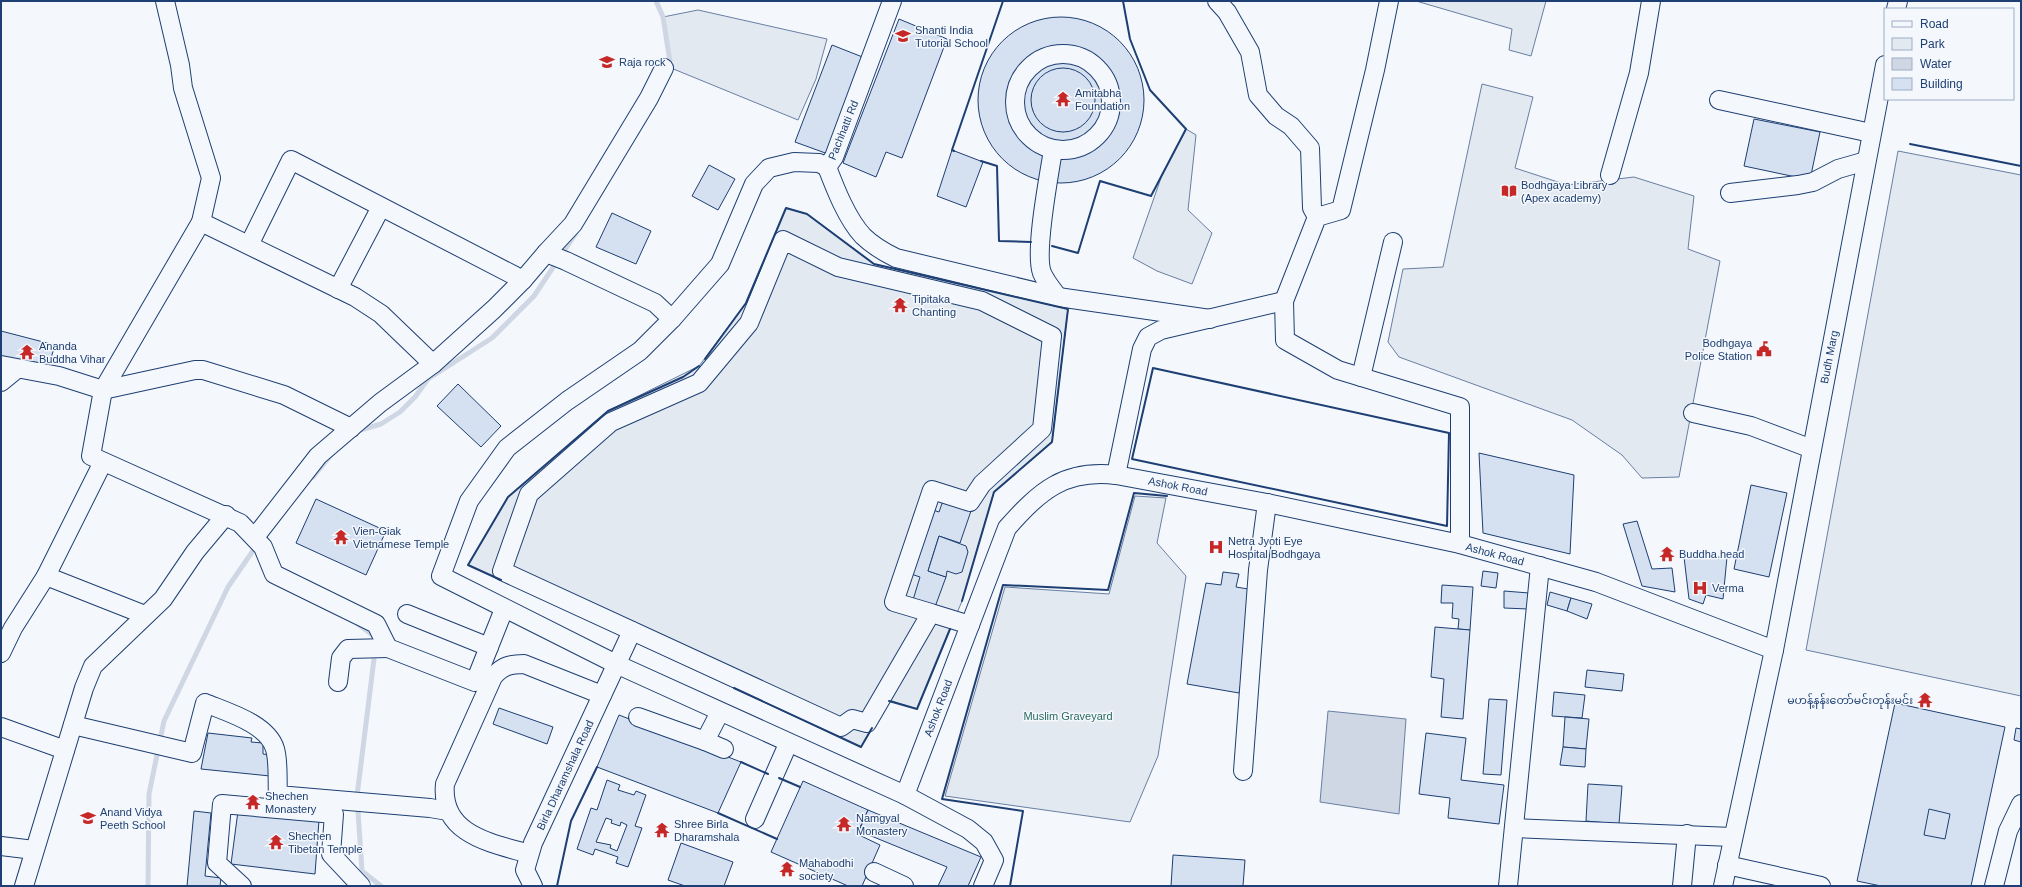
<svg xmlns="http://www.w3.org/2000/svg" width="2022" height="887" font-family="Arial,'Noto Sans Myanmar',sans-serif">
<rect width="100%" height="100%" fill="#f4f7fb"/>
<!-- green -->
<g fill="#e3e9f0" stroke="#687fa3">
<polygon points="1416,1 1546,1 1531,56 1509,50 1512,29"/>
<polygon points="698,10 827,39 816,79 798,120 671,68 663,17"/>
<polygon points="1482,84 1533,97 1515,168 1567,185 1634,177 1694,196 1688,249 1720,261 1679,477 1642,478 1622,455 1572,420 1399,357 1388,342 1403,269 1443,267"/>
<polygon points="1186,129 1196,135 1188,210 1212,233 1192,284 1157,271 1133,258 1162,175"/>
<polygon points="1898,151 2021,175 2021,696 1806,650"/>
<polygon points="786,208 807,214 874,264 1068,309 1052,442 994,492 962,601 917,709 889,700 861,747 468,565 508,497 608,411 699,366 746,303"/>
<polygon points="1135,496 1166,498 1157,543 1186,576 1158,756 1130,822 945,796 1005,587 1109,594"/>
</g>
<!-- water -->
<polygon fill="#cfd7e4" stroke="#687fa3" points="1328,711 1406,719 1399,814 1320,802"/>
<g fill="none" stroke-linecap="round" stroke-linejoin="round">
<!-- stream -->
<g stroke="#cfd7e4" stroke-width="5">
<polyline points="656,1 663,17 671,68"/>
<polyline points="357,431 381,424 400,412 415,397 428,379 492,338 534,296 576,233"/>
<polyline points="313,477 331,455"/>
<polyline points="358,624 375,637"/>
<polyline points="375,651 357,796 362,871 381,886"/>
<polyline points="148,886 149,794 164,721 228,587 257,545"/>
</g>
</g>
<!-- building -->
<g fill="#d5e0f0" stroke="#1d3f73" fill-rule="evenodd">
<circle cx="1061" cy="100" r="83"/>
<polygon points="899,19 947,39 902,158 886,152 876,177 843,163"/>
<polygon points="832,45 865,58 828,154 795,142"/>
<circle cx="1063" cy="100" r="32"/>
<polygon points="1754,119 1820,132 1810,180 1744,166"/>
<polygon points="952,150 983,162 966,207 937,196"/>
<polygon points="709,165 735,179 718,210 692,196"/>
<polygon points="612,213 651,231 636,264 596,247"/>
<polygon points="1,331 55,345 47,371 1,359"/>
<polygon points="458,384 501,426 481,447 437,406"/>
<polygon points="1479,453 1574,475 1570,554 1483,533"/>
<polygon points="1751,485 1787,493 1769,577 1734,569"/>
<polygon points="944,498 972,508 960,543 939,536 928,571 946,577 935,607 913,600 920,577 908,573 933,510 939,512"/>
<polygon points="316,499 386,531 366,575 296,543"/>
<polygon points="1637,521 1652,569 1672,568 1675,592 1642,586 1623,524"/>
<polygon points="939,536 966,546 968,552 962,572 956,574 947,571 946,577 928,571"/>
<polygon points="1684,557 1727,557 1723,599 1706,595 1703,604 1689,599"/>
<polygon points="1483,571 1498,573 1496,588 1481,586"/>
<polygon points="1223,572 1239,574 1236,587 1254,590 1255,608 1239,693 1187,684 1206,583 1221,585"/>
<polygon points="1442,585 1473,587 1470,630 1458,629 1459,619 1452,618 1453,603 1441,603"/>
<polygon points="1504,591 1529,593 1528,609 1504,608"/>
<polygon points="1550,592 1571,598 1567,611 1547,605"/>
<polygon points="1571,598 1592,604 1587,619 1567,611"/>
<polygon points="1435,627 1470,630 1463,719 1441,717 1444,679 1431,677"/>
<polygon points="1587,670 1624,674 1622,691 1585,687"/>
<polygon points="1554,692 1585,695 1582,718 1552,716"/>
<polygon points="1489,699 1507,700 1501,775 1483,774"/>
<polygon points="1895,703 2005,727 1971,886 1881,886 1857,881"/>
<polygon points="499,708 553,727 547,744 493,724"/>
<polygon points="619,715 741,762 718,813 597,767"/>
<polygon points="1565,717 1589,719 1586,749 1563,747"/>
<polygon points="2016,728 2021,729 2021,742 2014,740"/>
<polygon points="208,733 252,738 251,742 263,743 263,754 271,755 270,776 201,769"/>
<polygon points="1426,733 1466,738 1461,780 1504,785 1499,824 1448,818 1450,798 1419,794"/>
<polygon points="1563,747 1586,749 1585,767 1560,765"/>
<path d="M607,780L620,785L618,790L634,795L636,791L646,795L635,826L642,828L628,867L616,863L618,857L595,849L593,855L577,849L591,808L597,810ZM606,818L612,820L611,823L620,826L621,822L627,825L617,851L610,848L611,845L596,842Z"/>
<polygon points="803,781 868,810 857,834 880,845 862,886 848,886 771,852"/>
<polygon points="1588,784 1622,786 1619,824 1586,821"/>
<polygon points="1929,809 1950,814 1945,839 1924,835"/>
<polygon points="868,810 981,857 968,886 938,886 947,867 859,831"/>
<polygon points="194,811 211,813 205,876 221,878 220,886 187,886"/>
<polygon points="238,811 319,820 315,874 231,864"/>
<polygon points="681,843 733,862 724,886 685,886 668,880"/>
<polygon points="1173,855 1245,860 1243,886 1171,886"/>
</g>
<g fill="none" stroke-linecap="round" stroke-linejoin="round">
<!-- minor casing -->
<g stroke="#1d3f73" stroke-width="20">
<g id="minor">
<polyline points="165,1 180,65 183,88 211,178 201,222 103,390 91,456 240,523 263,547 274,574 376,624 388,648 475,682 504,609"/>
<polyline points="892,1 834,157 827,167 819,163 794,162 769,168 754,184 720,264 672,319 640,351 567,401 507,448 469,501 441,576 616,664 905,795"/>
<polyline points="1217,1 1227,12 1250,52 1258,95 1276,116 1291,126 1310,148 1312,208 1317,217"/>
<polyline points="1389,1 1375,70 1341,210 1317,217 1284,301 1285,340 1338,370 1460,407 1460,544"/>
<polyline points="1896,9 1898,1"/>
<circle cx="1063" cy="102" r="48"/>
<polyline points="1719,100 1871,133"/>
<path d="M1053,150C1049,176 1034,252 1042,273C1046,282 1052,289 1058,297"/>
<path d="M827,167C835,188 847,219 863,236C872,245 884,252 896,258L1058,297L1210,319"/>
<polyline points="1610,175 1639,73 1651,1"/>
<polyline points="1730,193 1798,185 1813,182 1838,169 1866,161"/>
<polyline points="201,222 355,297 381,314 433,364"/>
<polyline points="249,245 291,160 523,280"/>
<polyline points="546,253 566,261 655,303 672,319"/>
<polyline points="338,289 381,207"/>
<polyline points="1,365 59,376 103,390 195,370 203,370 284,395 351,428"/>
<polyline points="1361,377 1393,242"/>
<polyline points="1,382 17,369"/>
<polyline points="1693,413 1751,426 1812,449"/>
<polyline points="1116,475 1142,349 1148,337 1161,330 1284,301"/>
<polyline points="255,537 318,456 380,403 433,364 494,309 523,280 546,253 573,224 649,98 664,68"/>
<polyline points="46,576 145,615"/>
<polyline points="931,613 894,602 932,490 970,502 982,484 1042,429 1052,336 982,301 838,267 783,240 749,323 699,383 611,422 529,494 502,571 841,727 852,719 867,723 931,613 970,625"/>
<polyline points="407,614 489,647"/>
<polyline points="1,653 13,628 46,576 103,462"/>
<polyline points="338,682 341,658 348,649 388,648"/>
<polyline points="638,717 705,741 720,712"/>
<path d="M73,725L192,753L205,703C227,712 268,724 275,749C279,763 277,781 278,795L430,808L448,811"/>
<polyline points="1,727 65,750"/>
<polyline points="705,741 724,749"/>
<polyline points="1243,771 1258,570 1267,503"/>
<polyline points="755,819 788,744"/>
<polyline points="1514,828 1732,837"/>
<polyline points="1,846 34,850"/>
<path d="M529,854C492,843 440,835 445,784L493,677C502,666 510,664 524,664L602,695"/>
<polyline points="1727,865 1821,886"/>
<polyline points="874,872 904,886"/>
<polyline points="24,886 84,688 93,666 163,599 195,552 226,515"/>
<polyline points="242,886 217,863 222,804 334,814 331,854 361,886"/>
<polyline points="533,886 525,870 533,843 632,631"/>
<path d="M983,886L994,860L984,842L968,829L905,795L1007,528C1040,491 1064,469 1116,475L1267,503L1460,544L1596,582L1774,650"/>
<polyline points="1508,886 1540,566"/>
<polyline points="1682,886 1687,834"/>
<polyline points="1723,886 1774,650 1885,65"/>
<polyline points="1994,886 2008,831 2021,804"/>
</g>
</g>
<!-- minor -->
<use href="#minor" stroke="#f4f7fb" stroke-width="18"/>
<!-- wall -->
<g stroke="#1d3f73" stroke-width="2">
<polyline points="1910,144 2021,166"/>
<polyline points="954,151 952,150 1003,1"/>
<polyline points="981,161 997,166 999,241 1031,242"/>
<polyline points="1052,246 1078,253 1100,181 1151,196 1186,129 1150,90 1130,39 1123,1"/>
<polyline points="705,359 746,303 786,208 807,214 874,264 1068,309 1052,442 994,492 962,601"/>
<polygon points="1153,368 1449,433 1447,526 1132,459"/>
<polyline points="501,580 468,565 508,497 608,411 683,377 699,366"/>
<polyline points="734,688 861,747 872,728"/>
<polyline points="889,701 917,709 950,629"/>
<polyline points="741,762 768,774"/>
<polyline points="779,778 800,787"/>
<polyline points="718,813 777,839"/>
<polyline points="557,886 571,821 597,767"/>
<polyline points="1010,886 1023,811 942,799 1003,585 1108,590 1134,493 1167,496"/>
</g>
</g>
<!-- icons -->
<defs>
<g id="school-bare" transform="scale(1.2)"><path d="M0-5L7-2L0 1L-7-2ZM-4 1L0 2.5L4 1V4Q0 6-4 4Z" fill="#c62828" stroke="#f4f7fb" stroke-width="2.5" paint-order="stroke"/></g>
<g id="university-bare" transform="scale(1.2)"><path d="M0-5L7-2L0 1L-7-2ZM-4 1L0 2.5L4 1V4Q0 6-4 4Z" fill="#c62828" stroke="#f4f7fb" stroke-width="2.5" paint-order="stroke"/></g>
<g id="temple-bare" transform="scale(1.2)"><path d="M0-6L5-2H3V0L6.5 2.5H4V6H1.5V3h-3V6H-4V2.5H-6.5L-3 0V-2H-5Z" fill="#c62828" stroke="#f4f7fb" stroke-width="2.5" paint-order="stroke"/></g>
<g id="library-bare" transform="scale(1.2)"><path d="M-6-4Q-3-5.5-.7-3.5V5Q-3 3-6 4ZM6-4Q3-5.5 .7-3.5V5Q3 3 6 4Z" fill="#c62828" stroke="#f4f7fb" stroke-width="2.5" paint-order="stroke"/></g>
<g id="civic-bare" transform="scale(1.2)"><path d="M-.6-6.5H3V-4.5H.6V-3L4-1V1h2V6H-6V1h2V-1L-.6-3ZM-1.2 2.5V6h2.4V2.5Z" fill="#c62828" stroke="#f4f7fb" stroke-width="2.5" paint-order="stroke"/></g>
<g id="hospital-bare" transform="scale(1.2)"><path d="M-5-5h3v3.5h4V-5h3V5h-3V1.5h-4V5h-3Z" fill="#c62828" stroke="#f4f7fb" stroke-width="2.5" paint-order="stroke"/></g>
</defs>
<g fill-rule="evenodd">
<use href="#school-bare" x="903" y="36"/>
<use href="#university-bare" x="607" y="62"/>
<use href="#temple-bare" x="1063" y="99"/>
<use href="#library-bare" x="1509" y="191"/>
<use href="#temple-bare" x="900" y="305"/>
<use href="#civic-bare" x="1764" y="349"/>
<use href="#temple-bare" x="27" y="352"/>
<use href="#temple-bare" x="341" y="537"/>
<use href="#hospital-bare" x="1216" y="547"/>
<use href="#temple-bare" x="1667" y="554"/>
<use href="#hospital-bare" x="1700" y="588"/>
<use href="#temple-bare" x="1925" y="700"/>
<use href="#temple-bare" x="253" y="802"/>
<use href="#school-bare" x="88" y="818"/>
<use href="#temple-bare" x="844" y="824"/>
<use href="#temple-bare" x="662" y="830"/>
<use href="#temple-bare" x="276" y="842"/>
<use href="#temple-bare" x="787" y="869"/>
</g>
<g text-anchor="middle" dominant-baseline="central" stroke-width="3" stroke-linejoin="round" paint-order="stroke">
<!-- poi labels -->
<g font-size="11" fill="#1d3f73" stroke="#f4f7fb" text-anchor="start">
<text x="915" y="30">Shanti India<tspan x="915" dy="13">Tutorial School</tspan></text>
<text x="619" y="62">Raja rock</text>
<text x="1075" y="93">Amitabha<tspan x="1075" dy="13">Foundation</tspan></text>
<text x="1521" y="185">Bodhgaya Library<tspan x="1521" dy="13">(Apex academy)</tspan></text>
<text x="912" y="299">Tipitaka<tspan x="912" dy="13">Chanting</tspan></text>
<text x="1752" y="343" text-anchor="end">Bodhgaya<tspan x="1752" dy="13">Police Station</tspan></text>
<text x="39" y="346">Ananda<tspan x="39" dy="13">Buddha Vihar</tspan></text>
<text x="353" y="531">Vien-Giak<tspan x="353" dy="13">Vietnamese Temple</tspan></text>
<text x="1228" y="541">Netra Jyoti Eye<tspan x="1228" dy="13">Hospital Bodhgaya</tspan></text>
<text x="1679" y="554">Buddha head</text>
<text x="1712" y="588">Verma</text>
<text x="1913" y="700" text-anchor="end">မဟန့်နန်းတော်မင်းတုန်းမင်း</text>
<text x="265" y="796">Shechen<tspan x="265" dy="13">Monastery</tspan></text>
<text x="100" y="812">Anand Vidya<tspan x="100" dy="13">Peeth School</tspan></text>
<text x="856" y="818">Namgyal<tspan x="856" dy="13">Monastery</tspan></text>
<text x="674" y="824">Shree Birla<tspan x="674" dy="13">Dharamshala</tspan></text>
<text x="288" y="836">Shechen<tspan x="288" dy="13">Tibetan Temple</tspan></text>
<text x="799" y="863">Mahabodhi<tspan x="799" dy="13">society</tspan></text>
</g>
<!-- street labels -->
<g font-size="11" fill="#1d3f73" stroke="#f4f7fb">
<text transform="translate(843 130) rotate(-68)">Pachhatti Rd</text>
<text transform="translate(1829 357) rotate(-79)">Budh Marg</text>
<text transform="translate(1178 486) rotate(11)">Ashok Road</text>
<text transform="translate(1495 554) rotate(15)">Ashok Road</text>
<text transform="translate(938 708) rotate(-69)">Ashok Road</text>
<text transform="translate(565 775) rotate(-65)">Birla Dharamshala Road</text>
</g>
<!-- park labels -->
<g font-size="11" fill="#2c6c60" stroke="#f4f7fb">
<text x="1068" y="716">Muslim Graveyard</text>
</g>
</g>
<!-- border -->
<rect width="2022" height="887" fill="none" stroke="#1d3f73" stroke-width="4"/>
<!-- legend -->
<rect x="1884" y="8" width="130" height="92" fill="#f4f7fb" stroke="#9eadc5"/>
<rect x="1892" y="21" width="20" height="6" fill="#f4f7fb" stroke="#9eadc5"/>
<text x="1920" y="28" font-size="12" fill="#1d3f73">Road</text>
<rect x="1892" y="38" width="20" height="12" fill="#e3e9f0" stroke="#9eadc5"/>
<text x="1920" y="48" font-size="12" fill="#1d3f73">Park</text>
<rect x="1892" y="58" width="20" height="12" fill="#cfd7e4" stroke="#9eadc5"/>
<text x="1920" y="68" font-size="12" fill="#1d3f73">Water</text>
<rect x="1892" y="78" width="20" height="12" fill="#d5e0f0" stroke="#9eadc5"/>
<text x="1920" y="88" font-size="12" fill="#1d3f73">Building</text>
</svg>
